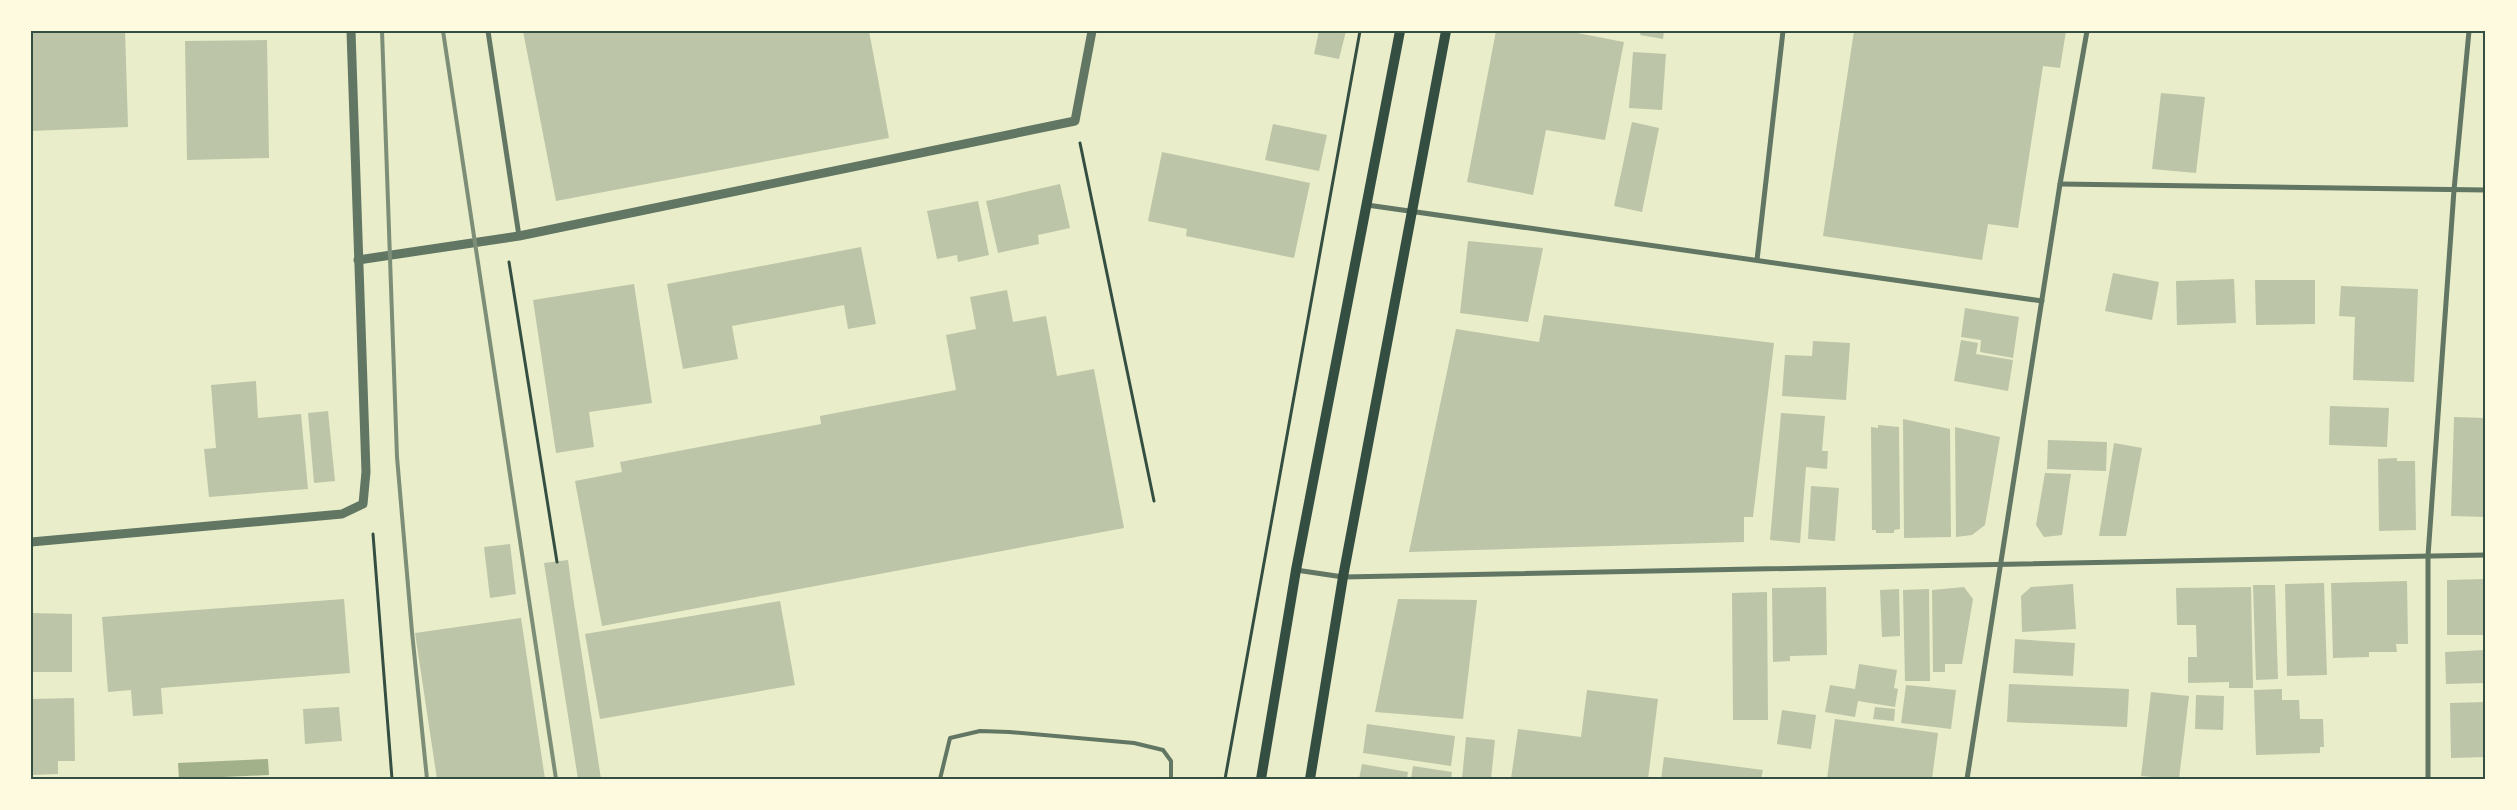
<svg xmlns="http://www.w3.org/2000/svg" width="2517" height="810" font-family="'PT Sans',sans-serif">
<rect width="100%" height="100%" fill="#e9edc9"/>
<!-- water -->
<polygon fill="#a3b18a" points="268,759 269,775 179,779 178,763"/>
<!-- building -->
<g fill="#bcc5a7">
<polygon points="31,31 125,31 128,127 31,131"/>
<polygon points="523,31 869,31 889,138 556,201"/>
<polygon points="1319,31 1346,31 1339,59 1314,54"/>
<polygon points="1496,31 1567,31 1624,42 1605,140 1546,130 1533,195 1467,182"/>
<polygon points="1641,31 1664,31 1663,39 1640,35"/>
<polygon points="1854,31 2066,31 2060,68 2043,66 2018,228 1988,224 1982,260 1823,236"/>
<polygon points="267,40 269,158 187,160 185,41"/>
<polygon points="1633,52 1666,54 1662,110 1629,108"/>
<polygon points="2161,93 2205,97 2196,173 2152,169"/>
<polygon points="1632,122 1659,128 1642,212 1614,206"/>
<polygon points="1273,124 1327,135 1319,171 1265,160"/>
<polygon points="1162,152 1310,183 1294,258 1186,236 1187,229 1148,221"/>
<polygon points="1060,184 1070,228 1038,235 1039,244 998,253 986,201"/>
<polygon points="978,201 989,255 958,262 957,255 937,259 927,211"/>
<polygon points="1468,241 1543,248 1528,322 1460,313"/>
<polygon points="861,247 876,324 848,329 844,305 732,326 738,359 683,369 667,284"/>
<polygon points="2113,273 2159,282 2152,320 2105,311"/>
<polygon points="2234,279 2236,323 2177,325 2176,281"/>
<polygon points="2255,280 2315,280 2315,324 2256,325"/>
<polygon points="634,284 652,403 589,412 594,447 556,453 533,300"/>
<polygon points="2341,286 2418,289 2414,382 2353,380 2355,317 2339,316"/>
<polygon points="1007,290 1013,322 1046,316 1057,376 1094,369 1124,528 602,626 575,481 622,472 620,462 821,424 820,416 956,390 946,335 976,329 970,297"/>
<polygon points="1965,308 2019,317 2013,358 1980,352 1981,340 1961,337"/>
<polygon points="1544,315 1774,343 1753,517 1744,517 1744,542 1409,552 1456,329 1539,342"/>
<polygon points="1961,340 1978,343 1976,354 2013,360 2008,391 1954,381"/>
<polygon points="1813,341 1850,343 1846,400 1782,396 1785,355 1812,356"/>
<polygon points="256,381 258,418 301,414 308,489 209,497 204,449 216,448 211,385"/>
<polygon points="2330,406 2389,408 2387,447 2329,445"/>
<polygon points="328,411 335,481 314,483 308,413"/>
<polygon points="1781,413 1825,416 1822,451 1828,451 1827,469 1806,467 1800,543 1770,540"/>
<polygon points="2454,417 2486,418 2486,517 2451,516"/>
<polygon points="1903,419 1950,429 1951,537 1904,538"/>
<polygon points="1878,425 1899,427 1900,529 1894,530 1894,533 1876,533 1876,530 1872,530 1871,427 1878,428"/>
<polygon points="1955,427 2000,437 1985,525 1972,535 1956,537"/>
<polygon points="2048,440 2107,442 2106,471 2047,469"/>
<polygon points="2114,443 2142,448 2126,536 2099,536"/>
<polygon points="2397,458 2397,461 2415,461 2416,530 2379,531 2378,459"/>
<polygon points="2045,473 2071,474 2062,535 2044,537 2036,525"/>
<polygon points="1811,486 1839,488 1835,541 1808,539"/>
<polygon points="510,544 516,594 490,598 484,547"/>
<polygon points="568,560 573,597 601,779 578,779 544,563"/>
<polygon points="2486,579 2486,635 2447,635 2447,580"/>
<polygon points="2407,581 2408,644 2396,644 2397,652 2369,652 2369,657 2333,658 2331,583"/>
<polygon points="2324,583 2327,675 2287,676 2285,584"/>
<polygon points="2073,584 2076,629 2022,632 2021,596 2031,587"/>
<polygon points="2253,585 2275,585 2278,679 2256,680"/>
<polygon points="1826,587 1827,655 1790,656 1790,661 1773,662 1772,588"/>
<polygon points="1964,587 1973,599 1962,664 1945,664 1945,672 1933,672 1932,590"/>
<polygon points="2251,587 2253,688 2229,688 2229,682 2188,683 2188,657 2197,657 2196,625 2177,625 2176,588"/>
<polygon points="1899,589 1900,636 1882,637 1880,590"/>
<polygon points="1929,589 1930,681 1905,681 1903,590"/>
<polygon points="1767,592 1768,720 1733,720 1732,593"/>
<polygon points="344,599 350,673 161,688 163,714 133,716 131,690 108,692 102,617"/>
<polygon points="1398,599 1477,600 1463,719 1375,712"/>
<polygon points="780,601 795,685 600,719 585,634"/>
<polygon points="31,613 72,614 72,672 31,672"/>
<polygon points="521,618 545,779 437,779 415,633"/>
<polygon points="2015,639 2075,643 2073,676 2013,673"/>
<polygon points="2486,650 2486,683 2446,684 2445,652"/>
<polygon points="1859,664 1897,670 1894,688 1898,689 1895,707 1858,701 1855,717 1825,712 1830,685 1855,689"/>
<polygon points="2009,684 2129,689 2127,727 2007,722"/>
<polygon points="1906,685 1956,690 1951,729 1901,723"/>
<polygon points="2282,689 2282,700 2299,700 2300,719 2323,719 2324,747 2320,747 2320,753 2256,755 2254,690"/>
<polygon points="1587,690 1658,699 1648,779 1511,779 1518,729 1581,737"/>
<polygon points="2151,692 2189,696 2179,779 2141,776"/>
<polygon points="2196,695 2224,696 2223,730 2195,729"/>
<polygon points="74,698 75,761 58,761 58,774 31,775 31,699"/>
<polygon points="2486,702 2486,757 2451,758 2450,703"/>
<polygon points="339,707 342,741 305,744 303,709"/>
<polygon points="1875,707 1895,709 1894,721 1873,719"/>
<polygon points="1782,710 1816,715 1811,749 1777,744"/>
<polygon points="1835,719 1938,733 1932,779 1827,779"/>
<polygon points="1367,724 1455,736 1451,766 1363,753"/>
<polygon points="1466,737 1495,740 1491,779 1462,779"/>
<polygon points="1664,757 1763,770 1761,779 1661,779"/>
<polygon points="1362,764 1408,772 1407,779 1359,779"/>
<polygon points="1413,766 1452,772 1451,779 1411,779"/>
</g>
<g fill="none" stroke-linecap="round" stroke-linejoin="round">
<!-- path -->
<g stroke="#344e41" stroke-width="3">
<polyline points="1080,143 1154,501"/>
<polyline points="509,262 557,562"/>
<polyline points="373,534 392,779"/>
<polyline points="1225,779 1360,31"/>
</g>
<!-- service -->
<polyline stroke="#617663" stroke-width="4" points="940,779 950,738 980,731 1009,732 1134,743 1163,750 1171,761 1171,779"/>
<!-- minor -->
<g stroke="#617663" stroke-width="5">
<polyline points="488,31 519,236"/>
<polyline points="2060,184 2486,190"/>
<polyline points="1367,205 2042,301"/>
<polyline points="1757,260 1783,31"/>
<polyline points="1296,570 1343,577 2486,555"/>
<polyline points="1967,779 2060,184 2087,31"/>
<polyline points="2428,779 2428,556 2454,190 2469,31"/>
</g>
<!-- tertiary -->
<g stroke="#617663" stroke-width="9">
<polyline points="358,260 519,236 1075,121 1092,31"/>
<polyline points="31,542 342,514 363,504 366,472 351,31"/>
</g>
<!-- secondary -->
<g stroke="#344e41" stroke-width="10">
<polyline points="1261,779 1296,570 1400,31"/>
<polyline points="1310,779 1343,577 1446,31"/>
</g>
<!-- rail -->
<g stroke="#7c8e77" stroke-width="4">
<polyline points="382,31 397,457 412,632 427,779"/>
<polyline points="443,31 556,779"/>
</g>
</g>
<!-- border -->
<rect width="2517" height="810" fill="none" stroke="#fefae0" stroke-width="65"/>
<rect x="32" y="32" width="2452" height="746" fill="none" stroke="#344e41" stroke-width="2"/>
</svg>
